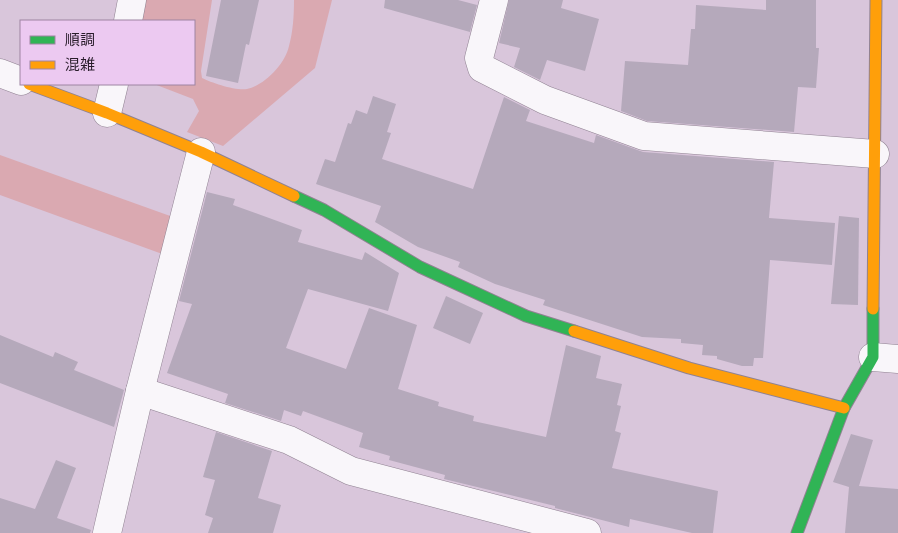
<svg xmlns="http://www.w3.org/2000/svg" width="898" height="533" font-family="Rubik,'Noto Sans JP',sans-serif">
<rect width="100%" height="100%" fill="#d9c6db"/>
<!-- green -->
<g fill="#daa9b1">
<path d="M141,0H212L201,71L202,78C212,83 236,91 247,89C265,85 285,64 289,46C293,32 294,15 294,0H332L315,68L223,146L187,132L199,111L193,99L154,84H194V21H136Z"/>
<polygon points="0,155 173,217 165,255 0,195"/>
</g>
<!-- building -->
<g fill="#b5a9bb">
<polygon points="221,0 259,0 249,45 246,44 238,83 206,76"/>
<polygon points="385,0 458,0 477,5 470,32 384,8"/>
<polygon points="509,0 563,0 561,8 599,19 585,71 547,60 540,80 514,67 520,48 499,43"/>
<polygon points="766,0 816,0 816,48 819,48 816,88 798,87 794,132 647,121 621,111 625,61 688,65 691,29 695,29 696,5 766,10"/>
<polygon points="373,96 396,104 387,132 391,133 382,159 473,189 504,97 530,110 526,121 594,143 596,135 643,152 774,162 769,218 835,223 832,265 770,260 763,358 754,358 753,366 742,366 717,359 717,356 702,355 703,345 681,343 681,339 642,337 543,305 545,300 495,284 458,267 460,262 418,247 375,222 381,206 316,184 325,159 335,162 348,123 351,124 356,110 367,114"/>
<polygon points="207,192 235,199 233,205 302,230 298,242 362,260 365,252 399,273 388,311 308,289 286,348 346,369 369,308 417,325 398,389 439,402 438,406 474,416 473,421 546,437 566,345 601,356 596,378 622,384 617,405 621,406 615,431 621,433 612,468 718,491 713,533 692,533 630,519 629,527 555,508 555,506 444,479 445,475 389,460 390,456 359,447 363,433 303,411 301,416 284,410 281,421 225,403 228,394 167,373 192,304 179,301"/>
<polygon points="839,216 859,218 858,305 831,304"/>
<polygon points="446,296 483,313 470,344 433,328"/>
<polygon points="0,335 53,357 55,352 78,362 74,370 124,390 114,427 0,383"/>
<polygon points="216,432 272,451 258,498 281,505 273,533 208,533 213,518 205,515 215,480 203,477"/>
<polygon points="851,434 873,440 859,486 898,489 898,533 845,533 849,487 833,482"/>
<polygon points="56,460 76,468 57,518 91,530 90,533 0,533 0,498 35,509"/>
</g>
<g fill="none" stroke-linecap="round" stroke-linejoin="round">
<!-- street casing -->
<g stroke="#908292" stroke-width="29">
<g id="street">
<polyline points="494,0 479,58 482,68 545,100 644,136 875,154"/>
<polyline points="128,21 132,0"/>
<polyline points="0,73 21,81"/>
<polyline points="107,113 114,84"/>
<polyline points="873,357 898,359"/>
<polyline points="140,391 289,440 351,471 587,533"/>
<polyline points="107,533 140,391 201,152"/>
</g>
</g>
<!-- fast casing -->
<g stroke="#908292" stroke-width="13">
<g id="fast">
<polyline points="294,196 324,210 420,267 526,316 574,331"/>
<polyline points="797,533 844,408 873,357 873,309"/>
</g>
</g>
<!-- slow casing -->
<g stroke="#908292" stroke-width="13">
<g id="slow">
<polyline points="29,84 107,113 201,152 294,196"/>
<polyline points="873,309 876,0"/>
<polyline points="574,331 689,368 844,408"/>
</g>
</g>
<!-- street -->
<use href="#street" stroke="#f9f6fa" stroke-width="28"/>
<!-- fast -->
<use href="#fast" stroke="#30b455" stroke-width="11"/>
<!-- slow -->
<use href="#slow" stroke="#ff9f0a" stroke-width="11"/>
</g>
<!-- legend -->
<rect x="20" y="20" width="175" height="65" fill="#ecc9f1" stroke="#9e84a2"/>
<rect x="30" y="36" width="25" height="8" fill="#30b455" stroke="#9e84a2"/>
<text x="65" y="45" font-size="15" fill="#291d2b">順調</text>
<rect x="30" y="61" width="25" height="8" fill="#ff9f0a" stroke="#9e84a2"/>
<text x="65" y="70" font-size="15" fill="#291d2b">混雑</text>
</svg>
